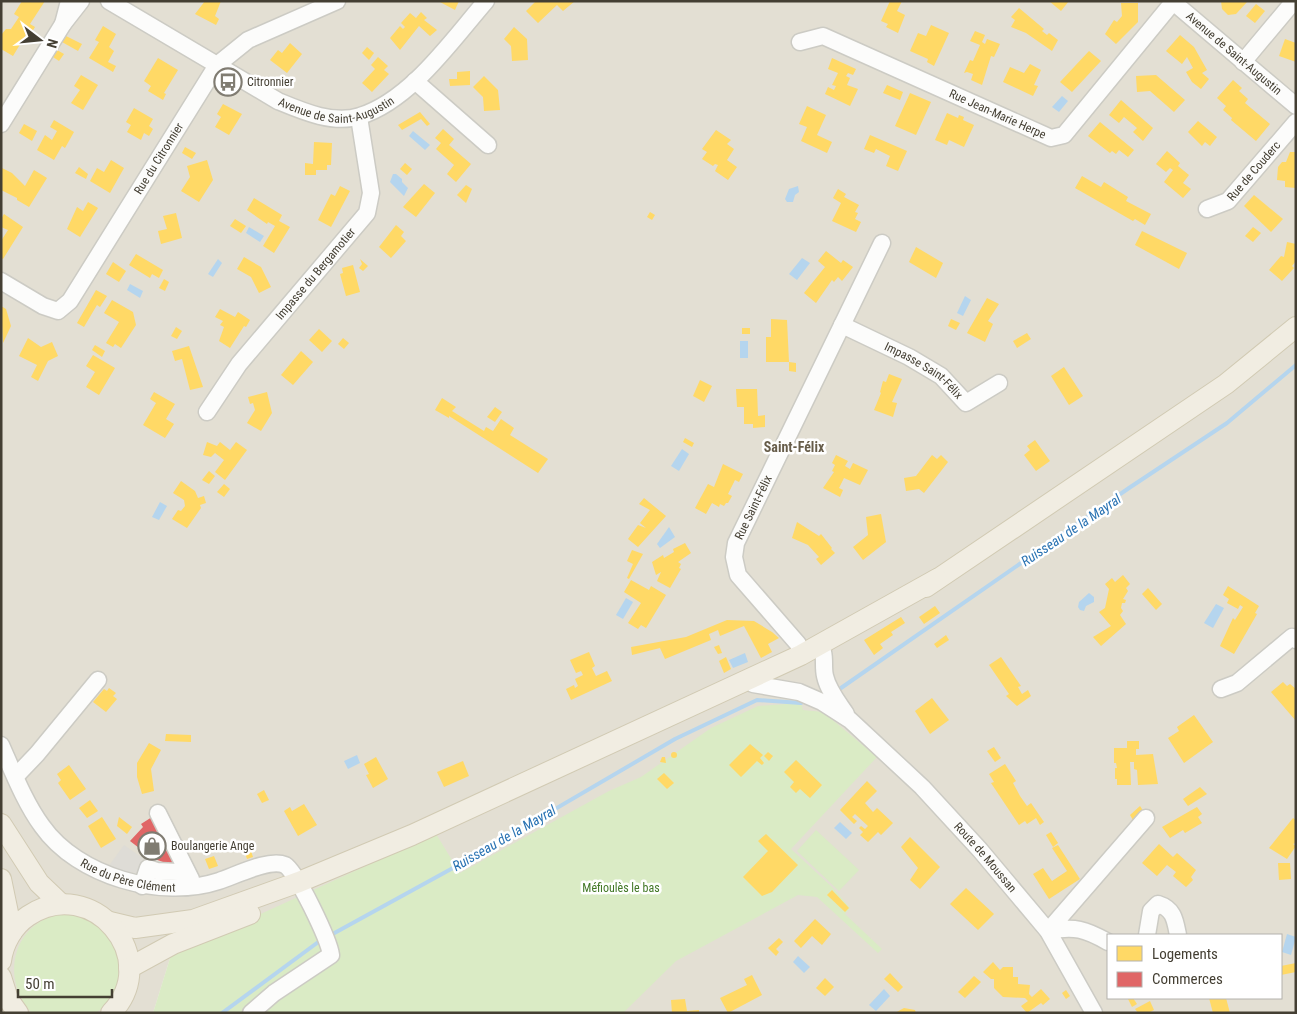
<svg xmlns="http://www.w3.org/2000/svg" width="1297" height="1014" font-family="'Roboto Condensed',sans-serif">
<rect width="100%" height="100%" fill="#eeede6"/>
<!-- residential -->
<path fill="#e3dfd3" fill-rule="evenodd" d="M1,1H1296V1013H614L171,955L153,1013H1ZM1108,935H1281V998H1108Z"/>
<!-- green -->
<g fill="#daebc5">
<polygon points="801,703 803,710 823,712 877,757 791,849 833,888 850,908 845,914 882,949 878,953 817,897 798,895 676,961 623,1013 153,1013 171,955 436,834 460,873 609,791 641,777 711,728 758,706"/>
<polygon points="816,830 859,870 839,891 797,851"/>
<path d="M62,914C101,915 128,950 116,988C113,996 106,1007 97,1012C90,1014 44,1013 32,1013C0,979 12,922 62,914Z"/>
</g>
<!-- parking -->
<polygon fill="#dedcd6" points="124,845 147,861 139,873 116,872 108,867"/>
<!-- water -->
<g fill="#b5d5ee">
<polygon points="1062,96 1068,101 1059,112 1052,107"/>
<polygon points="413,131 430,145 425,150 409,136"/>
<polygon points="393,174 396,174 402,179 402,182 408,188 404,196 390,182"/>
<polygon points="798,186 799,192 795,195 793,202 787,202 785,199 789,189"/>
<polygon points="249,227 264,236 260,242 246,233"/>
<polygon points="802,258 810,263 797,280 789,274"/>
<polygon points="218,259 222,263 213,277 208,274"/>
<polygon points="130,284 143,291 140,298 127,290"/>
<polygon points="965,296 971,300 963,316 957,313"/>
<rect x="740" y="341" width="8" height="17"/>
<polygon points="682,449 689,454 679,471 671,466"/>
<polygon points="160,502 167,506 159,520 152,517"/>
<polygon points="669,527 675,537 660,548 657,544"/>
<polygon points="1089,593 1094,597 1094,602 1086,606 1084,611 1080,610 1078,607 1079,602"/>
<polygon points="626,598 633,602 623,619 616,615"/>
<polygon points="1216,604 1224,608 1213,628 1204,623"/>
<polygon points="745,653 748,662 733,668 729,660"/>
<polygon points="357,755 360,763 348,769 344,761"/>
<polygon points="840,822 852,833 846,839 834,828"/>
<polygon points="1287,934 1296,937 1291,955 1282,952"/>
<polygon points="798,956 810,967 804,973 793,962"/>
<polygon points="884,989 890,996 876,1011 869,1005"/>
</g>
<!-- homes -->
<g fill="#ffd966">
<polygon points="22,1 45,1 30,24 35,27 30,35 27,33 13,56 1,49 1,35 6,29 11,29 19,17 14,14"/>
<polygon points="205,1 221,1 215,16 219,19 216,25 195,14"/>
<polygon points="438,1 459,1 455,10"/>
<polygon points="536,1 575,1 563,11 557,5 538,23 526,11"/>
<polygon points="890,1 902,1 897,11 905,15 898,33 886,27 888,24 881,21"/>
<polygon points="1049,1 1069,1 1061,11"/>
<polygon points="1221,1 1248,1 1236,14 1228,15 1222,9"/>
<polygon points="1121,3 1138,3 1138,22 1116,44 1105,34 1114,20 1117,22 1122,16"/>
<polygon points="1256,4 1265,11 1255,23 1246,16"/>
<polygon points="1019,8 1044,29 1042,31 1047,35 1049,33 1058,40 1052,51 1026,33 1011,27 1015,20 1011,17"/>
<polygon points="421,12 427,18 424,20 437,30 430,36 419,26 400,50 390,38 400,26 403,29 405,27 401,23 410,13 416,18"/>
<polygon points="931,25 949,33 934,66 927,62 928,59 910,51 918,33 926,36"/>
<polygon points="103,26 116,34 109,47 114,51 108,62 116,66 113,72 89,58 99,42 95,40"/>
<polygon points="514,27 527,39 528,60 512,61 511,46 504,39"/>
<polygon points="975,31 985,35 982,42 985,44 987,39 1000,44 994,57 991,56 982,85 971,80 973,74 967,72 964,73 970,60 973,61 980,45 970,41"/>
<polygon points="1180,35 1194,47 1207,70 1202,73 1209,79 1201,89 1192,82 1186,72 1193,68 1187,57 1182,64 1166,51"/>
<polygon points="66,36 82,44 78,51 62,42"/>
<polygon points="1285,39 1296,43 1296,62 1279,56"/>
<polygon points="290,43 302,54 287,73 270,60 278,50 282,53"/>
<polygon points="367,47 374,53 369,60 362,53"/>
<polygon points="57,50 64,54 59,61 53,57"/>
<polygon points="1089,51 1101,61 1072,92 1060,82"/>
<polygon points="378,57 388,66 384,70 389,74 372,92 362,83 375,69 371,65"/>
<polygon points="158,58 178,70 164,93 166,94 163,100 148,91 151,86 144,81"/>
<polygon points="832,58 856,69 853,75 848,73 846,76 850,78 847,85 858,89 850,106 825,94 828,87 834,90 836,86 832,85 838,73 828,69"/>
<polygon points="1030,64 1041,70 1034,85 1038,86 1033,96 1003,82 1010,67 1024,73"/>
<polygon points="470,71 470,85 450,86 449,79 457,79 457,72"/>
<polygon points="81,75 98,85 83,110 71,103 80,90 74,86"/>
<polygon points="1156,75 1185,100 1174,112 1150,91 1137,92 1136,76"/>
<polygon points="484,76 498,90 500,110 484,111 483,97 473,87"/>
<polygon points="1233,80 1242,88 1239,91 1248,99 1245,103 1270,124 1256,141 1231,120 1232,118 1223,110 1226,106 1217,98"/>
<polygon points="887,85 903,92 900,100 883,93"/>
<polygon points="910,93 931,102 916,135 895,126"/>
<polygon points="1121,100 1153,128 1143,141 1133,132 1137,128 1124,117 1119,123 1109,115"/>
<polygon points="223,104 242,114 229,135 215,127 221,117 217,114"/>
<polygon points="807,106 826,115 817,135 832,142 827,153 801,141 807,127 799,124"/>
<polygon points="134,108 153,119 149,126 153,129 149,136 144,133 141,140 127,132 131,125 126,122"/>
<polygon points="420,112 430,124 427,126 421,119 402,130 398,125"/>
<polygon points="947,113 958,118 959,115 964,117 963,120 974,125 964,147 949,140 947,145 935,140"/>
<polygon points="54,120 74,132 65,148 62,146 54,160 37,150 45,135 52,140 57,131 50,127"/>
<polygon points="1198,121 1217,137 1210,146 1205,142 1202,146 1188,132"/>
<polygon points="1100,122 1134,150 1128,157 1119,150 1116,154 1112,151 1110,153 1088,136"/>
<polygon points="24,124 37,131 32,141 19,133"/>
<polygon points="443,129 454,139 449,145 471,164 456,182 447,174 454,165 436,149 441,143 435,138"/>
<polygon points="716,130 731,140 727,144 734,149 727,160 737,167 728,180 715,171 718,165 715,164 713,166 702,159 707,152 702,149"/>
<polygon points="870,135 907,151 898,171 886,166 890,156 876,149 874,153 864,149"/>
<polygon points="314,142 332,143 331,165 327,165 327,170 316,170 316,175 305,175 305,163 313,164"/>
<polygon points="185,147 196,153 192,159 182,153"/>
<polygon points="1167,151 1180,163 1178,166 1189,175 1183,183 1191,189 1183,198 1164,182 1173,170 1170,168 1166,172 1156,164"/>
<polygon points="1290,152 1295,152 1296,188 1285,187 1285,181 1277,180 1278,167 1282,162 1286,162"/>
<polygon points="111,160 124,168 110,193 90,181 97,168 104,172"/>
<polygon points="207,160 213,180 199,202 181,191 190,177 187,166"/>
<polygon points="405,163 412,169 407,175 400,169"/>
<polygon points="79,167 88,174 86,179 75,173"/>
<polygon points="2,168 12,173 25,186 34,170 47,178 29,207 17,200 17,198 1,190"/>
<polygon points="1082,176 1101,187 1104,182 1128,197 1126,201 1151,214 1145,225 1135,219 1133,221 1075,188"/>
<polygon points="424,184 435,193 416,217 403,207"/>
<polygon points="466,185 472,189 466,203 457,195"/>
<polygon points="340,186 350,191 331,227 318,220 331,194 335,196"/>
<polygon points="838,189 846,194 844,197 859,205 855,212 858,213 855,219 861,222 856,232 832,221 841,203 833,198"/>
<polygon points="1254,195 1283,219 1271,232 1244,206"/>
<polygon points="254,198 282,215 279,221 290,227 274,253 263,246 275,226 268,222 267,224 247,210"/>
<polygon points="88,202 98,208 80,237 67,229 77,207 83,211"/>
<polygon points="650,212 655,215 652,220 647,217"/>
<polygon points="176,213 182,238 161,244 158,231 167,229 163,216"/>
<polygon points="4,214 23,227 3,259 1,258 1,241 8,230 1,227 1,219"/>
<polygon points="235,219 246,226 241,233 230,226"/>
<polygon points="396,225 404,232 401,236 406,241 391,258 379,247"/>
<polygon points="1253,227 1261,233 1253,242 1245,236"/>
<polygon points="1142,231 1187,253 1179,269 1135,245"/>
<polygon points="1287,242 1296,244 1296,261 1292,266 1294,268 1282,281 1269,270 1281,256 1284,257"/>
<polygon points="916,247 943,263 936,278 909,262"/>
<polygon points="826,251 841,263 843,260 853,267 842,281 838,277 834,282 832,280 816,303 804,293 825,267 818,261"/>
<polygon points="136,254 163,270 159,278 152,274 150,278 129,265"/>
<polygon points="244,257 261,267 271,287 259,293 251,277 237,269"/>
<polygon points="360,259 368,266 363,271 359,268 362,264"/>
<polygon points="113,262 126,271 119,282 106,274"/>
<polygon points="353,265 360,292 346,296 340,274 343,273 342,268"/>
<polygon points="164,279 169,282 165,291 159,288"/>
<polygon points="96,290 107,296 100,307 97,305 84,327 77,323"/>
<polygon points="987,298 999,304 988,321 993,324 985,342 967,333"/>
<polygon points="112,300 133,312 136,325 121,348 115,344 113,347 106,343 119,322 104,313"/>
<polygon points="1,306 6,309 11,326 3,343"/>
<polygon points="220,309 235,317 238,312 250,320 246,327 244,326 230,348 219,341 224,327 220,325 223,321 215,317"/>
<polygon points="771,319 787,320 789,362 766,362 766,337 771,337"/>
<polygon points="951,319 960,323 956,330 948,326"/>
<polygon points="176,327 182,331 177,339 171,336"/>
<rect x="742" y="328" width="8" height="6"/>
<polygon points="319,329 332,341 322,352 309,340"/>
<polygon points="1027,333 1031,339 1017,348 1013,341"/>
<polygon points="28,338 41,347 52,342 58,356 48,361 38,381 31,377 37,365 19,356"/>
<polygon points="343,338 349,343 344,349 338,344"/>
<polygon points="95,345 105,351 102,357 92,350"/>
<polygon points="189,346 203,387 190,390 182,359 175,361 172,351"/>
<polygon points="301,351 313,362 293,385 281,375"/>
<polygon points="93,355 115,368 99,395 86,387 95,372 86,366"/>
<polygon points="789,362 796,363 796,372 789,371"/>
<polygon points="1064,367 1083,396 1069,405 1051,376"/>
<polygon points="889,374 902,379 892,402 897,403 893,417 874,410 881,393 880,392 883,381 886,382"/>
<polygon points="700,380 712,386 704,402 693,396"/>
<polygon points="736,389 757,389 758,416 765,415 765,427 753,428 753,424 744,424 744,407 737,407"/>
<polygon points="154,392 175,404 166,419 174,424 165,438 143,425 156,403 150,399"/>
<polygon points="267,392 272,413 261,431 247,423 255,410 253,403 250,404 248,397"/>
<polygon points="442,398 456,407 452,411 484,431 486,427 493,431 501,419 514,428 510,435 548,459 538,473 449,416 449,418 435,410"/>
<polygon points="495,407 502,412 495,422 487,417"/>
<polygon points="685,438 694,443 692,447 683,442"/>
<polygon points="1035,440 1050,461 1036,471 1024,455 1030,450 1027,446"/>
<polygon points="207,442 217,446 220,442 230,450 236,442 247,450 225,480 215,472 224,460 215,453 211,457 203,455"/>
<polygon points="836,455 848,461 845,466 850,469 853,463 868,470 860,485 844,478 839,488 843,490 840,497 823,488 834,472 832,471 835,465 832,463"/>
<polygon points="932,455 937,459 941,455 948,462 924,493 919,489 906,491 904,478 916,476"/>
<polygon points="723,464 743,474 739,482 735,480 728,494 732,496 728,503 726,503 724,506 720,504 719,507 712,503 706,514 695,508 708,484 714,487"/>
<polygon points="209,471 215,476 209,484 202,480"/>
<polygon points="181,481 195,491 198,498 204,496 206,503 200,505 201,508 187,528 172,519 178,510 181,511 185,506 184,500 173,493"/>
<polygon points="224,484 230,489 224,497 217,492"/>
<polygon points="644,498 666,516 638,547 628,539 638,525 646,528 640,523 650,510 639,504"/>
<polygon points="881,514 886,542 863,560 853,547 868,535 866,517"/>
<polygon points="797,522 819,536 821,534 832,548 831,549 835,553 821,565 816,559 819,557 808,545 792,538"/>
<polygon points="685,543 691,553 678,562 681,564 679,568 681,569 670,588 657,581 661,572 656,575 652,562 663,555 664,558 674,552 673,549"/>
<polygon points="632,550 643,554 629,579 627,578 633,564 627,561"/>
<polygon points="1123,575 1130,584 1126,588 1128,591 1123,599 1126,600 1125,603 1122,603 1121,608 1123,611 1120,615 1126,624 1101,646 1093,637 1111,626 1099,612 1105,608 1109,589 1105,584 1112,578 1115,582"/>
<polygon points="631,580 649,590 651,586 666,595 646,628 641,625 638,629 628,623 641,603 624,592"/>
<polygon points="1228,586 1259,606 1255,613 1257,614 1234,654 1220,646 1233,618 1235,620 1243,607 1240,605 1238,609 1227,603 1229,599 1223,595"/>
<polygon points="1148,588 1162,604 1156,610 1142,594"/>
<polygon points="935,606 940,613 924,624 919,617"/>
<polygon points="901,617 905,623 891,632 893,635 880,644 883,648 874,655 864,640"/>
<polygon points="727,620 754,621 772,632 779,638 768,644 772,652 761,658 744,626 720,636 718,630 709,634 711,640 665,659 660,648 632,655 631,647 686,637"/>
<polygon points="946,635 949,640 937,648 934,644"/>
<polygon points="719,645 722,653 718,654 714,647"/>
<polygon points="589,652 595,666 592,668 596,676 607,671 612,681 571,700 566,689 574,685 575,688 578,686 575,679 583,675 581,671 576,673 570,660"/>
<polygon points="726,657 731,669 724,673 719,661"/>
<polygon points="1001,657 1021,686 1018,687 1022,694 1028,690 1031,696 1017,706 1006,696 1009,694 989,665"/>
<polygon points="1283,682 1287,686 1290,684 1296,689 1296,721 1271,692"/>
<polygon points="109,688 116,693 113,696 117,699 106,712 93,702 104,689 107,691"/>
<polygon points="932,698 949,720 930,734 915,711"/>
<polygon points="1194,715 1213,742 1184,763 1168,738 1179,731 1177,727"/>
<polygon points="166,734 191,735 191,742 165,741"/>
<polygon points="1127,741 1139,741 1139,749 1136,749 1136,755 1153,754 1158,784 1138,785 1137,770 1134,769 1134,762 1130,762 1131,785 1117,785 1117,779 1115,779 1115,768 1117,768 1116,763 1114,763 1114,748 1127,748"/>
<polygon points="149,743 161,750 151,769 154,791 142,794 137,777 137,763"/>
<polygon points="750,744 763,755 760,758 764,763 762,765 757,761 741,777 729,765"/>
<polygon points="994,747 1001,758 995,762 987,751"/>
<polygon points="768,752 773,756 769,761 764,756"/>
<circle cx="674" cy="755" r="3"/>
<polygon points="376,757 388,779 373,788 366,775 369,774 364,764"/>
<polygon points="662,757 665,757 666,763 660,762"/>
<polygon points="796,760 822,785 810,798 800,789 796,793 790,787 794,782 784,772"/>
<polygon points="463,761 469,776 444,787 437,772"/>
<polygon points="1005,764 1016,781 1013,783 1020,796 1027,806 1031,803 1044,822 1040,825 1036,818 1027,824 1025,821 1019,825 991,783 994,782 989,774"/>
<polygon points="69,765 86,789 70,800 58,783 61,780 57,774"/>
<polygon points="664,773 674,783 667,789 657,779"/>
<polygon points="867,781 877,791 865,803 873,812 877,808 893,823 881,835 878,832 868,842 860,835 863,832 859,828 861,826 865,829 868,826 855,814 852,817 857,821 854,824 840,810"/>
<polygon points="1200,787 1207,794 1188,806 1183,799"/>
<polygon points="264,790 269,800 262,803 257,794"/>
<polygon points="90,800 98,811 87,818 79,808"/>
<polygon points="304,804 317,825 298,836 284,811 290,807 292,811"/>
<polygon points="1140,806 1144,812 1133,820 1130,815"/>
<polygon points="1197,807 1202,814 1198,817 1202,823 1185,833 1183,830 1170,838 1162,827"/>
<polygon points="102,817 116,839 101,848 88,826"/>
<polygon points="119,817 132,827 127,834 117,826"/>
<polygon points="1293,818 1296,820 1296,843 1293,844 1296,846 1287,859 1269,848"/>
<polygon points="1051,832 1058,843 1053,847 1046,835"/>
<polygon points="766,834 798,865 772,892 762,896 743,877 768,851 758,841"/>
<polygon points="910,837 940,867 920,889 910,880 918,868 901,847"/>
<polygon points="1159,844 1173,857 1177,853 1196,870 1191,877 1193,880 1186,887 1173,876 1176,872 1167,865 1157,876 1142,863"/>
<polygon points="1058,845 1080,879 1049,899 1033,874 1043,868 1052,881 1067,871 1052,848"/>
<polygon points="251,851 253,857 247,859 245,853"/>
<polygon points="214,856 218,866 209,869 205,859"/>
<polygon points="1278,863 1290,863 1291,879 1279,880"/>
<polygon points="966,888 994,914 978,930 950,904"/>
<polygon points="832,890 849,908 845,912 827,895"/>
<polygon points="815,919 831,934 822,945 812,936 801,948 794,941"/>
<polygon points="779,938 783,942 776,949 779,952 776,956 768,948"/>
<polygon points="993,962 1000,970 1003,967 1013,967 1013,977 1018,977 1018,984 1030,985 1029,994 1032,997 1041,989 1050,999 1043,1005 1041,1003 1027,1013 1021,1006 1028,1001 1025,998 1003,997 994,988 994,979 991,979 983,972"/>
<polygon points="1296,963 1296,972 1281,975 1281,966"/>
<polygon points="890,973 903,987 898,992 884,979"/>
<polygon points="752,975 762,995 728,1013 720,998 747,985 744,979"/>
<polygon points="974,976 981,982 965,998 958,992"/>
<polygon points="825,978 834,987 825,996 816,988"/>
<polygon points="1066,990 1070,996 1066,999 1062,993"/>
<polygon points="1133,998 1137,1004 1132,1007 1128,999"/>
<polygon points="1209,998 1226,998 1230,1013 1213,1013"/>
<polygon points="685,999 687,1011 699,1010 699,1013 672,1013 671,1000"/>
<polygon points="1150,1001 1154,1010 1148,1013 1138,1013 1135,1009"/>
<polygon points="904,1008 915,1010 916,1013 895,1013"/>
</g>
<!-- shops -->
<polygon fill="#e06666" points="152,817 175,860 166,867 163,862 152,858 130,841 143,827 141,824"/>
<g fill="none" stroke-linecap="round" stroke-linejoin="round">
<!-- stream -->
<g stroke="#b5d5ee" stroke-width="4">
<polyline points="841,688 1129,488 1227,423 1296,365"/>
<polyline points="329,936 473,857 675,739 757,700 801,703"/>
<polyline points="222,1013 321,940"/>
</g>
<!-- minor casing -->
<g stroke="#cccbc4" stroke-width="19">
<g id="minor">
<polyline points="69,1 63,24 81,1"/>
<path id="s1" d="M109,1L278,101C302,111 334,125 360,116C411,100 452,40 486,1"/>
<path id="s2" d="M1172,1L1296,106"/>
<path id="s3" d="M800,42L823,36L1051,138L1064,135L1174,1"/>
<polyline points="1243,62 1294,1"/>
<polyline points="415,81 488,145"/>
<polyline points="1,124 63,24"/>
<path id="s4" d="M1207,209L1228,201L1296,122"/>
<path id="s5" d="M1,281L43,306L58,311L70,301L217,65L248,40L337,1"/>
<path id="s6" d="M842,325L909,357L941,376L966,403L999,383"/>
<path id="s7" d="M207,412L239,364L367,213L371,193L359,117"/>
<path d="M823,652C825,660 823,668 825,676C828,690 838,702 846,714"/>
<path id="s8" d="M801,655L798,644L738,575L734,557L736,543L882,243"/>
<path id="s9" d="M753,684L799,692L822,702L850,720L922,787L980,850L1048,931L1094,1013"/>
<polyline points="1221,689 1237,683 1292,637 1296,640"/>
<path id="s10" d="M1,745C13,772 25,803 42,826C78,877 162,900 219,881C235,876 269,858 285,865C297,872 329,940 331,955L274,993L251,1013"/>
<polyline points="16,776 37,754 98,680"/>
<polyline points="158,813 191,879 191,886"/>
<polyline points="142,886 148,868 157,871 178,872 186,887"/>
<path d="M1147,935L1151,911L1158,904C1174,909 1175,920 1178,935"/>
<path d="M1108,942C1085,929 1075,926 1048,931L1146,818"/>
</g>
</g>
<!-- major casing -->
<g stroke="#d1cab3" stroke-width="22">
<g id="major">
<polyline points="926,587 1226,384 1296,327"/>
<polyline points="1,824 39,883 61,904"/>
<polyline points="1,879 12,932"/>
<polyline points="110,922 135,928 193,920 299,882 412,835 801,655 937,579"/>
<path d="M1,961C3,944 13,926 28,916C92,873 164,958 111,1013"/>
<polyline points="129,968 173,944 250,914"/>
<polyline points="1,977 8,999 18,1013"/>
</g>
</g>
<!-- minor -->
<use href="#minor" stroke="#fcfcfb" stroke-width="16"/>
<!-- major -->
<use href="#major" stroke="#f1ede2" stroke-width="20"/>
</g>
<!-- icons -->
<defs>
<g id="bus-ring" transform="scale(1.4375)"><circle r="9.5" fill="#fff" stroke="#807c72" stroke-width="1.5"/><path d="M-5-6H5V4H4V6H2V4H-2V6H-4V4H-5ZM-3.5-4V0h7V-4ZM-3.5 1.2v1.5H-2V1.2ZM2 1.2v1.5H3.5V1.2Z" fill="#807c72"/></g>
<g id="shop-ring" transform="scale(1.4375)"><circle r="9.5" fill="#fff" stroke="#807c72" stroke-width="1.5"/><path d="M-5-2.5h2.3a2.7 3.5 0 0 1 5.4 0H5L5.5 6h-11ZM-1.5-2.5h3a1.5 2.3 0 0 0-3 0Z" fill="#807c72"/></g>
</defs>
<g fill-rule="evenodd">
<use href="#bus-ring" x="228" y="82"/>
<use href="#shop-ring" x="152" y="846"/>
</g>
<g text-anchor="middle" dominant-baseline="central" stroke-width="5" stroke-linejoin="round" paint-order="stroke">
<!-- street labels -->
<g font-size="12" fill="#443f33" stroke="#fff">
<text stroke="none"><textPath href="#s2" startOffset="81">Avenue de Saint-Augustin</textPath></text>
<text stroke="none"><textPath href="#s1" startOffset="258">Avenue de Saint-Augustin</textPath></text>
<text stroke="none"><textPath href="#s3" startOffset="215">Rue Jean-Marie Herpe</textPath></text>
<text stroke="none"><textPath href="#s5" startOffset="248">Rue du Citronnier</textPath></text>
<text stroke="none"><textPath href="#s4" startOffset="62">Rue de Couderc</textPath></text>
<text stroke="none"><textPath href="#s7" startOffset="176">Impasse du Bergamotier</textPath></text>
<text stroke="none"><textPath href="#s6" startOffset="94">Impasse Saint-Félix</textPath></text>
<text stroke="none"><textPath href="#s8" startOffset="175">Rue Saint-Félix</textPath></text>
<text stroke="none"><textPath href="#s9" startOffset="298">Route de Moussan</textPath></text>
<text stroke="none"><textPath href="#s10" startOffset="194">Rue du Père Clément</textPath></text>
</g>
<!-- poi labels -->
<g font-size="12" fill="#443f33" stroke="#fff" text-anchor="start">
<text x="247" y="82">Citronnier</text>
<text x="171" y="846">Boulangerie Ange</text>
</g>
<!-- park labels -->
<g font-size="12" fill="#417725" stroke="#fff">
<text x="621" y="888">Méfioulès le bas</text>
</g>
<!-- neighbourhood labels -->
<g font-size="14" font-weight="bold" fill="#675d4a" stroke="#fff">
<text x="794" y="447">Saint-Félix</text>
</g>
<!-- water labels -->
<g font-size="14" font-style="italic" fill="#2a73b3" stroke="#fff">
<text transform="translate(1071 530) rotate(-34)">Ruisseau de la Mayral</text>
<text transform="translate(504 838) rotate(-30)">Ruisseau de la Mayral</text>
</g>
</g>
<!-- border -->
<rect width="1297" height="1014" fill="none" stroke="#443f33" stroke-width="5"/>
<!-- legend -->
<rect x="1107" y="934" width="175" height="65" fill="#ffffff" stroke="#b4b2ad"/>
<rect x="1117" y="946" width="25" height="15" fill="#ffd966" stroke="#b4b2ad"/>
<text x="1152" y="959" font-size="15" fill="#443f33">Logements</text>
<rect x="1117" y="972" width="25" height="15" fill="#e06666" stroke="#b4b2ad"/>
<text x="1152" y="984" font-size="15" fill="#443f33">Commerces</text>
<!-- north arrow -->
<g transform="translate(40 40) rotate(106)" stroke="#ffffff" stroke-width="4" paint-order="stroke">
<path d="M0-4L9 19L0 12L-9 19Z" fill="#443f33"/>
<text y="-8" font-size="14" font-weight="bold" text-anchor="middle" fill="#443f33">N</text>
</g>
<!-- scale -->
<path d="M18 989v8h94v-8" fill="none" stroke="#443f33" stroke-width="2.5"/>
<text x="25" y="989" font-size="15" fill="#443f33" stroke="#ffffff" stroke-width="4" paint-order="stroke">50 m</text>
</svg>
